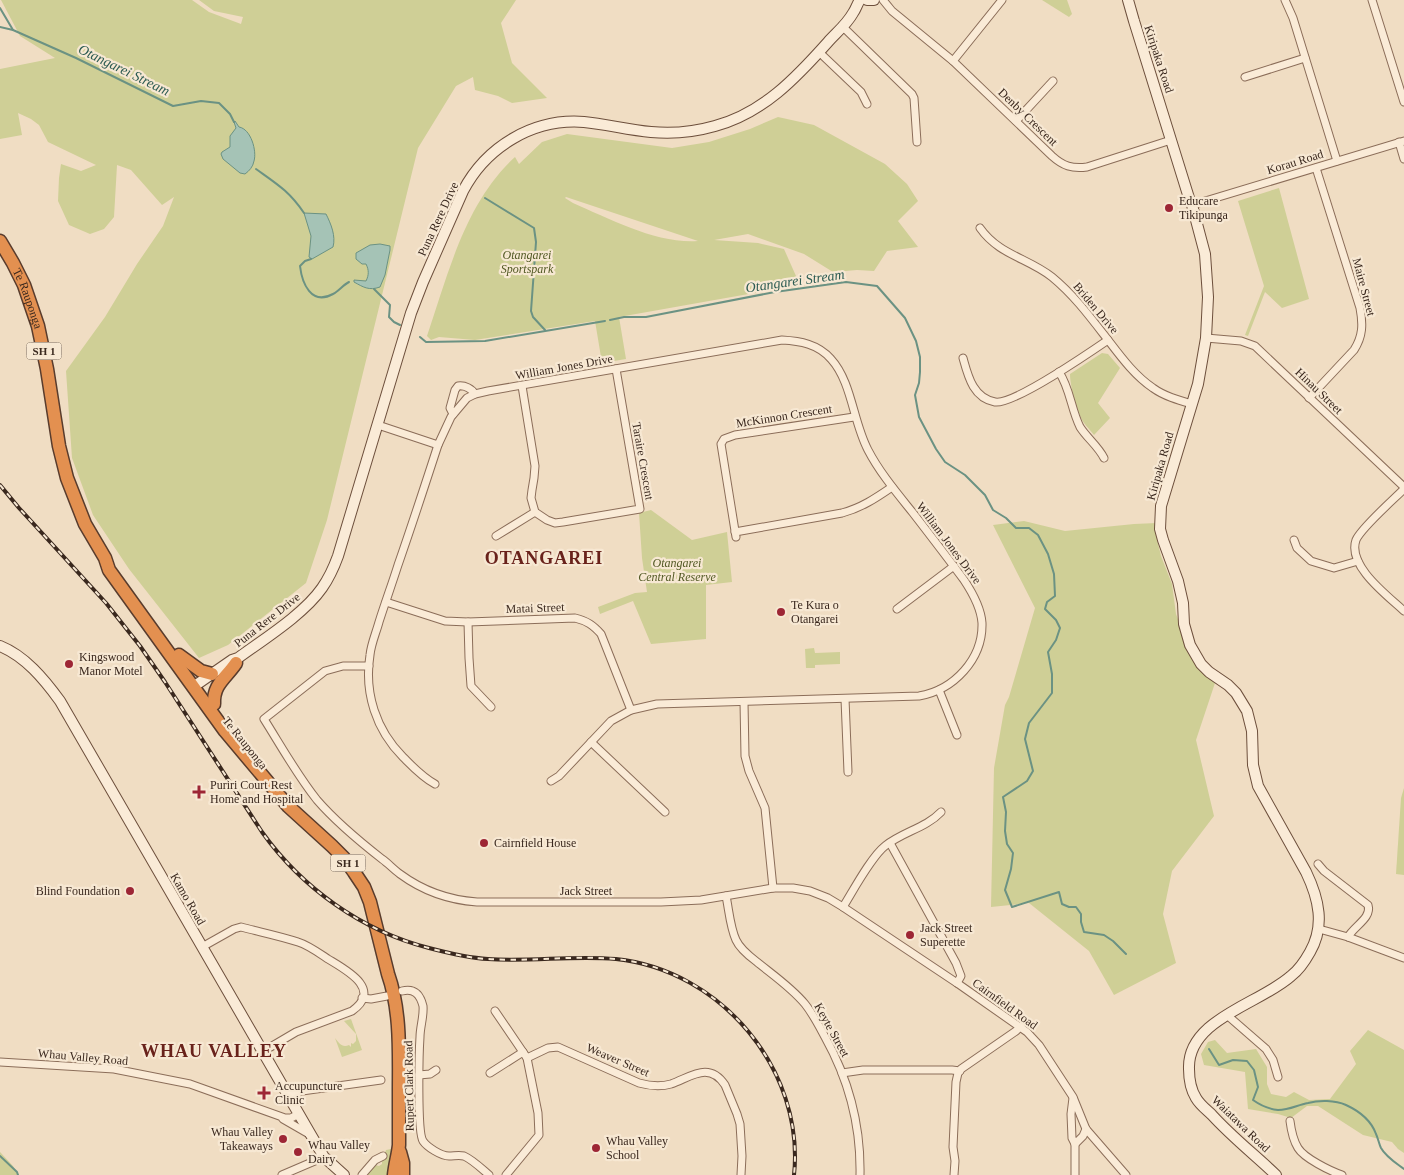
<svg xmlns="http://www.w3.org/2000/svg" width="1404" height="1175" font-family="Georgia,serif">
<rect width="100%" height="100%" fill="#f0ddc3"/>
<!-- green -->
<g fill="#cfcf96" fill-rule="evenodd">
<polygon points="1,0 192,0 209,12 241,24 243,17 214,11 199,0 516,0 501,23 512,63 547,98 512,103 498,96 475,90 473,77 456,86 418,148 327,520 306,583 228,645 199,658 129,569 93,515 72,458 66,371 105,317 137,264 163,226 174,197 162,205 131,170 117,165 114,217 104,229 90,234 69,225 58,201 59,178 61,164 81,171 96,165 48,142 39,125 31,119 18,113 22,135 0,139 0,69 55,58 20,36"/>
<polygon points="1042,0 1067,0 1072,14 1069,17"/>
<path d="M778,117L814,125L885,164L907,184L918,201L898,221L918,247L887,251L874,271L857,270L833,272L804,254L748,234L714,240L758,243L784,249L800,285L619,317L626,359L602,363L595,321L475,340L439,337L431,340L427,336C448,274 465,203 515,157L519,164L542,142L567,134L672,148L709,142L750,129ZM565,198L566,197L698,241C657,244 610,219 573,203Z"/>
<polygon points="1279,188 1309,299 1282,308 1265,292 1248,336 1245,335 1264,286 1238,201"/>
<path d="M1102,353L1108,354L1120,368L1098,403L1110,418L1094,435C1091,431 1087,427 1084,423C1077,413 1070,386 1070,374Z"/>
<polygon points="651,510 692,540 727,532 732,582 706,585 706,639 651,644 633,601 600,614 598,607 635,593 647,592 642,558 639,513"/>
<polygon points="1024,521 1065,531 1134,524 1157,523 1155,531 1161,556 1172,584 1176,614 1182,630 1198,663 1215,683 1196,740 1214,816 1172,871 1163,914 1176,963 1114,995 1089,951 1029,903 991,907 994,768 1005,705 1009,697 1035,608 993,525"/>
<polygon points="814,648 815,653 840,652 840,664 815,665 815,668 806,668 805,649"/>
<polygon points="1404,788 1404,875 1396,874 1401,798"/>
<path d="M351,1019L362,1050L342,1057L335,1038C339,1043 342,1048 349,1045L351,1047V1043L353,1044L356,1041V1034L344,1021Z"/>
<polygon points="1368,1030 1404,1050 1404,1153 1398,1149 1392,1142 1363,1135 1318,1106 1307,1106 1291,1118 1278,1114 1248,1109 1245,1072 1204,1065 1201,1054 1208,1042 1215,1040 1227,1053 1256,1049 1267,1067 1267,1084 1271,1094 1286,1097 1294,1092 1309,1100 1330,1099 1356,1064 1350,1051"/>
<polygon points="391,1149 391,1175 366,1175 375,1165 379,1166 382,1164 382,1161 386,1150"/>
<polygon points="0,1152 13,1166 19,1175 0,1175"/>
</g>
<!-- water -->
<g fill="#a5c3b6" stroke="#6b9283">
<path d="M235,121L239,127C251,129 257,151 254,161C253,167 249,171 245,174L240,173L223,159L221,154L222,152L230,147V136L236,128L234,122Z"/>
<path d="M304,213L326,214C331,224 336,236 333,247L312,259L309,257L311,236Z"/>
<path d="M380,244L390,246V250L385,275L380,287C369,291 363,287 354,282V280L366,281C369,275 369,270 366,264H362L356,259V253L370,245Z"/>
</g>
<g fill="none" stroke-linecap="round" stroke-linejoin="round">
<!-- stream -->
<g stroke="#6b9283" stroke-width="2">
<polyline points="0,8 13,30"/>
<polyline points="0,27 13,30 76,58 173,106 201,101 219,103 230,114 234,122"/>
<path d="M256,169C277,184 289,191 304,213"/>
<polyline points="485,198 534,228 536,242 531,311 533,317 545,330"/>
<path d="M311,259L305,261L300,266C302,283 311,306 333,294C339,291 343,285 349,282"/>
<polyline points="374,289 390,305 389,317 394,322 400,325"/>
<polyline points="610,320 624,317 646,317 775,292 846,282 877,286 905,318 916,341 920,357 920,372 919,383 915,395 919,417 936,449 945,462 965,475 985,495 993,510 1006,518 1016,528 1029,528 1038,535 1048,554 1054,574 1055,596 1047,602 1045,609 1056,620 1060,628 1056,640 1048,652 1052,674 1052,693 1029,723 1025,739 1033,771 1027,781 1003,797 1006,812 1005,831 1007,844 1013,853 1011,869 1005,890 1012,907 1059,892 1062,904 1069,907 1076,907 1081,914 1081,922 1084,932 1104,935 1113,941 1126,954"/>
<polyline points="420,337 426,342 485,341 605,321"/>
<path d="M1209,1049L1219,1065L1233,1060L1247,1061L1254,1070L1258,1087L1253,1100C1260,1105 1268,1109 1278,1110C1290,1110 1297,1105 1308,1103C1319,1100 1335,1100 1346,1105C1359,1111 1371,1120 1376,1134C1378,1138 1379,1144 1381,1148C1386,1157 1396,1163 1404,1169"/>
<polyline points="0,1156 17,1172 18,1175"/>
</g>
<!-- street casing -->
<g stroke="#8b6d59" stroke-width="9">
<g id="street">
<path d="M883,0L892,11L953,61L1052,156C1063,166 1072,169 1087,167L1171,140"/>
<polyline points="1285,0 1293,18 1337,161"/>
<polyline points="1372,0 1404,102"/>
<polyline points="842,26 912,94 914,98 917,142"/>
<polyline points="819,52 861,92 867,104"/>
<polyline points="953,61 1002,0"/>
<polyline points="1245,77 1305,58"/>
<polyline points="1016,121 1053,81"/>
<polyline points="1399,142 1404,159"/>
<polyline points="1192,205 1404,141"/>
<path d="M980,228C999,255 1028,258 1052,277C1074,295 1091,318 1108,340C1121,357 1135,376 1153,388C1164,396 1178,400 1192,404"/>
<polyline points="1206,338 1241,341 1255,346 1404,487"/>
<path d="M963,358C968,376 973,398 995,402C1013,405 1089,353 1108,340"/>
<path d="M1059,372C1070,388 1071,409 1080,427C1087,438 1098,446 1104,458"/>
<polyline points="522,386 535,466 534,478 532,490 531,498 535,512 547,520 555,523 563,522 640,509 616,369"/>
<path d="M1309,398L1354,350C1363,336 1363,324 1360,308L1316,168"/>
<path d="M453,414L450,408L455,390L458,386C465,385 472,389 475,394"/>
<polyline points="378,425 438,445"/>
<path d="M1404,489C1393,500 1361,528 1356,540C1347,566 1388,596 1404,611"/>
<path d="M735,532L842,513C861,508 876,498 892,487"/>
<polyline points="496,536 535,512"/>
<polyline points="736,537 721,444 724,439 735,435 854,417"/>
<polyline points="1294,540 1297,548 1311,561 1334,568 1358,561"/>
<path d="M386,602L445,621L468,622L575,618C587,621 593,625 601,634L631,710"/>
<polyline points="897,609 954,566"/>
<polyline points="468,622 469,658 471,686 491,707"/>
<path d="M369,666H343L325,671L264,719C281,746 297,775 317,800C336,822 359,841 382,859C388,863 393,869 400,874C423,891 449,900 477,902H661L701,900L773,888H793L810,891L828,898L843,907L957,983L1027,1032L1039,1045L1073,1097L1086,1129L1126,1175"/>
<polyline points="939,690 957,735"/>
<polyline points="845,699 848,772"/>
<polyline points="744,702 745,756 749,771 765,808 773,888"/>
<polyline points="591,742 665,812"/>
<path d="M435,784C422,777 413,767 403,757C376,730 364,693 370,655C371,644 376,633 379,622C385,603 392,584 398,565C412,525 425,485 438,445L451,417L467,398L475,394L488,391L782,340C800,341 818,344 831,359C852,382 853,422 868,450C880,473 897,493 913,513C930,535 947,557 964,580C972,592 981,608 982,623C983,659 954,690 919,696L657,704L631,710L611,721L559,776L551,781"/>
<polyline points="890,843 956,963 961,976 957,983"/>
<path d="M1318,864L1324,871L1368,905C1372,918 1354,926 1348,937"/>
<path d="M726,896C729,910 730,927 736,940C740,949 749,956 757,962C773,975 792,988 805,1004C813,1014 819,1026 825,1037C849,1080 861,1125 860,1175"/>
<path d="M843,907C853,891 871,857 885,846C902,832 926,828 941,812"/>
<polyline points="1319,929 1348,937 1404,958"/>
<path d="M202,947L234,929L241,927C260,932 280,936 298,942C308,945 319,953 328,959C346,970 383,989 352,1011L296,1032L262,1052"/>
<path d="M402,991C414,988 420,994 423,1006C424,1016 420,1027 420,1037C419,1052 417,1132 423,1141C427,1147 441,1156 449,1156C454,1156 459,1155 464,1156C473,1160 482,1169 489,1175"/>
<polyline points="362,998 371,999 387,996"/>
<polyline points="495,1011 527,1058 538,1113 539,1135 506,1175"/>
<polyline points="1227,1015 1266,1049 1273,1060 1278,1077"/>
<path d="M527,1058L548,1048L558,1047L639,1083C650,1086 660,1087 671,1084C691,1077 709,1061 725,1085L737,1114L740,1124L742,1156L741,1175"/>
<polyline points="0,1062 114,1069 190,1084 285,1118 291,1118 299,1114"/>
<polyline points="490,1073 523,1052"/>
<polyline points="842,1073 863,1070 952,1070 960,1071"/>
<polyline points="419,1075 430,1074 436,1070"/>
<polyline points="289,1097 302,1091 381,1080"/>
<polyline points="1073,1098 1071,1114 1072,1138 1075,1144 1075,1175"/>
<polyline points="283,1119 309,1134"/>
<path d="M1290,1121C1291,1129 1293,1140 1298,1148C1304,1158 1330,1171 1342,1175"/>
<polyline points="1075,1144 1083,1136 1086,1129"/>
<polyline points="282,1175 324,1157"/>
<polyline points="362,1175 375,1160 383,1156"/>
<polyline points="954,1175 955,1161 953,1147 956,1082 958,1073 961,1069 1016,1031 1021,1026"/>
</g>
</g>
<!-- secondary casing -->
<g stroke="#6d4f3c" stroke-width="12">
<g id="secondary">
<polyline points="867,0 874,0"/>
<path d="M1128,0L1134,21L1189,198L1192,205L1205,254L1208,297L1206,338L1198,384L1161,506L1160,529L1163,540L1178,581L1183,603L1184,624L1190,645L1201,664L1209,672L1228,685L1236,693L1247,711L1252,731L1253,765L1258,786L1306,872C1319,899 1325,926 1310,952C1305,961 1299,970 1291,976C1260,1004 1187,1019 1189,1069C1189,1079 1191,1090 1196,1098C1200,1105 1207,1110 1212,1115C1232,1137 1255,1155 1276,1175"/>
<path d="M0,646C25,656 44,679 60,701L311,1135L324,1157L344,1175"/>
<path d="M193,687L232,660L238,658C264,639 304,614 322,588C329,578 334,567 338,556L411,313L423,282L463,191C486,147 533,118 584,122C606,124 628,130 651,132C672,134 694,132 715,126C763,113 796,78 828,42C836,33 847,24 853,13C856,9 857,4 860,0"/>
</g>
</g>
<!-- highway casing -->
<g stroke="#593c2d" stroke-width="15">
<g id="highway">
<path id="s1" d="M0,241L13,263L24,285L38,326L47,369L59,446L67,478L85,524L105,558L109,570L225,731L288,806L332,846L344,858L354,872L364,887L370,902L388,974C401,1011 399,1053 399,1091C399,1109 399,1127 399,1145C398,1155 395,1164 394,1175"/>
<polyline points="179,655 201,671 212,674"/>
<path d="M214,704C213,684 226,678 236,663"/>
<polyline points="400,1152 403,1163 403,1175"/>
</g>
</g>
<!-- street -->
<use href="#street" stroke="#faebd7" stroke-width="7"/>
<!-- secondary -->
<use href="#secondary" stroke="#faebd7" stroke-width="10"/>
<!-- highway -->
<use href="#highway" stroke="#e39050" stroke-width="12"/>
<!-- rail casing -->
<g stroke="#3a281e" stroke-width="4">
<path id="rail" d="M0,485L19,508L106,603L140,646L165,682L262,832C302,888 362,931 429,948C448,953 468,958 488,959C531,962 574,955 616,959C721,970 805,1070 794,1175"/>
</g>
<!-- rail -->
<use href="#rail" stroke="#f7e8d3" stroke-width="2" stroke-dasharray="5.5" stroke-linecap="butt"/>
</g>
<!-- markers -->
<g fill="#9d2635" stroke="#f7e8d3" stroke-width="2">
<circle cx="1169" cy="208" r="5"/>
<circle cx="781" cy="612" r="5"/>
<circle cx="69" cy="664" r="5"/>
<path d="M196.5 784.5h5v5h5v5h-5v5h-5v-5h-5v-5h5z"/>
<circle cx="484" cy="843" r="5"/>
<circle cx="130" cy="891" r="5"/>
<circle cx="910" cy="935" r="5"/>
<path d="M261.5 1085.5h5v5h5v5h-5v5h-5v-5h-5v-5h5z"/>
<circle cx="283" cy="1139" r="5"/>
<circle cx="596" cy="1148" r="5"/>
<circle cx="298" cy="1152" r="5"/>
</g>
<g text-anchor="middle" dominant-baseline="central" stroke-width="4.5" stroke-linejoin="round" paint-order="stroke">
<!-- shield labels -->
<g fill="#f7e8d3" stroke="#736254" stroke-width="1">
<rect x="26.5" y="342.5" width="35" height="17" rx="4"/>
<rect x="330.5" y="854.5" width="35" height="17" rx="4"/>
</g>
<g font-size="11" font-weight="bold" fill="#3a281e">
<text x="44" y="351">SH 1</text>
<text x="348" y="863">SH 1</text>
</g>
<!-- street labels -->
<g font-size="12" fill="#3a281e" stroke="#f7e8d3">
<text transform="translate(1159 59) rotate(72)">Kiripaka Road</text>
<text transform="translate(1028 117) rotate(44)">Denby Crescent</text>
<text transform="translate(1295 162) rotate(-17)">Korau Road</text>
<text transform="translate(438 219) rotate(-65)">Puna Rere Drive</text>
<text transform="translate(1364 287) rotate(75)">Maire Street</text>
<text stroke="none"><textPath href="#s1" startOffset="64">Te Rauponga</textPath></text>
<text transform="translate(1096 308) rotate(50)">Briden Drive</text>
<text transform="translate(564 367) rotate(-10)">William Jones Drive</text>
<text transform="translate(1319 391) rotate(44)">Hinau Street</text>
<text transform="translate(784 416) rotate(-9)">McKinnon Crescent</text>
<text transform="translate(643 461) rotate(80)">Taraire Crescent</text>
<text transform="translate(1160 466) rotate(-74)">Kiripaka Road</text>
<text transform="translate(949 543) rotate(53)">William Jones Drive</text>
<text transform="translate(535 608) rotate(-2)">Matai Street</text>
<text transform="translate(267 620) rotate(-38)">Puna Rere Drive</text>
<text transform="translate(245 743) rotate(51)">Te Rauponga</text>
<text x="586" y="891">Jack Street</text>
<text transform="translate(188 899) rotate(60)">Kamo Road</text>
<text transform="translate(1005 1004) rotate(36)">Cairnfield Road</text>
<text transform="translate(832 1030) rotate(61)">Keyte Street</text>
<text transform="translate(83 1057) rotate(5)">Whau Valley Road</text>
<text transform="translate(618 1060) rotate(23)">Weaver Street</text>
<text transform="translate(409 1086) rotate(-91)">Rupert Clark Road</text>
<text transform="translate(1241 1124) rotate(44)">Waiatawa Road</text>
</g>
<!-- poi labels -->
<g font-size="12" fill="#3a281e" stroke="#f7e8d3" text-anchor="start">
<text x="1179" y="201">Educare<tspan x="1179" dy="14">Tikipunga</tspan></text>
<text x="791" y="605">Te Kura o<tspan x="791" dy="14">Otangarei</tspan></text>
<text x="79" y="657">Kingswood<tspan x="79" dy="14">Manor Motel</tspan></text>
<text x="210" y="785">Puriri Court Rest<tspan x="210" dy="14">Home and Hospital</tspan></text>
<text x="494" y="843">Cairnfield House</text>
<text x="120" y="891" text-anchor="end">Blind Foundation</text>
<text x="920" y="928">Jack Street<tspan x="920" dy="14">Superette</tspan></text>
<text x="275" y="1086">Accupuncture<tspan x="275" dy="14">Clinic</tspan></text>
<text x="273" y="1132" text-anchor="end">Whau Valley<tspan x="273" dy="14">Takeaways</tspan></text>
<text x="606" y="1141">Whau Valley<tspan x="606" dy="14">School</tspan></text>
<text x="308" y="1145">Whau Valley<tspan x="308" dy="14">Dairy</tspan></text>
</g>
<!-- park labels -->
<g font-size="12" font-style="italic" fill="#515823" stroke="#f7e8d3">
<text x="527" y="255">Otangarei<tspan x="527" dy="14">Sportspark</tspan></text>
<text x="677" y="563">Otangarei<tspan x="677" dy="14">Central Reserve</tspan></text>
</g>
<!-- water labels -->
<g font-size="14" font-style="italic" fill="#2c5b52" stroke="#f7e8d3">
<text transform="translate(124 70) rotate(26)">Otangarei Stream</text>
<text transform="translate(795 281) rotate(-8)">Otangarei Stream</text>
</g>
<!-- district labels -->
<g font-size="18" font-weight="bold" letter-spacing="1" fill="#69221b" stroke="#f7e8d3">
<text x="544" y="558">OTANGAREI</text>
<text x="214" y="1051">WHAU VALLEY</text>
</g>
</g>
</svg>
